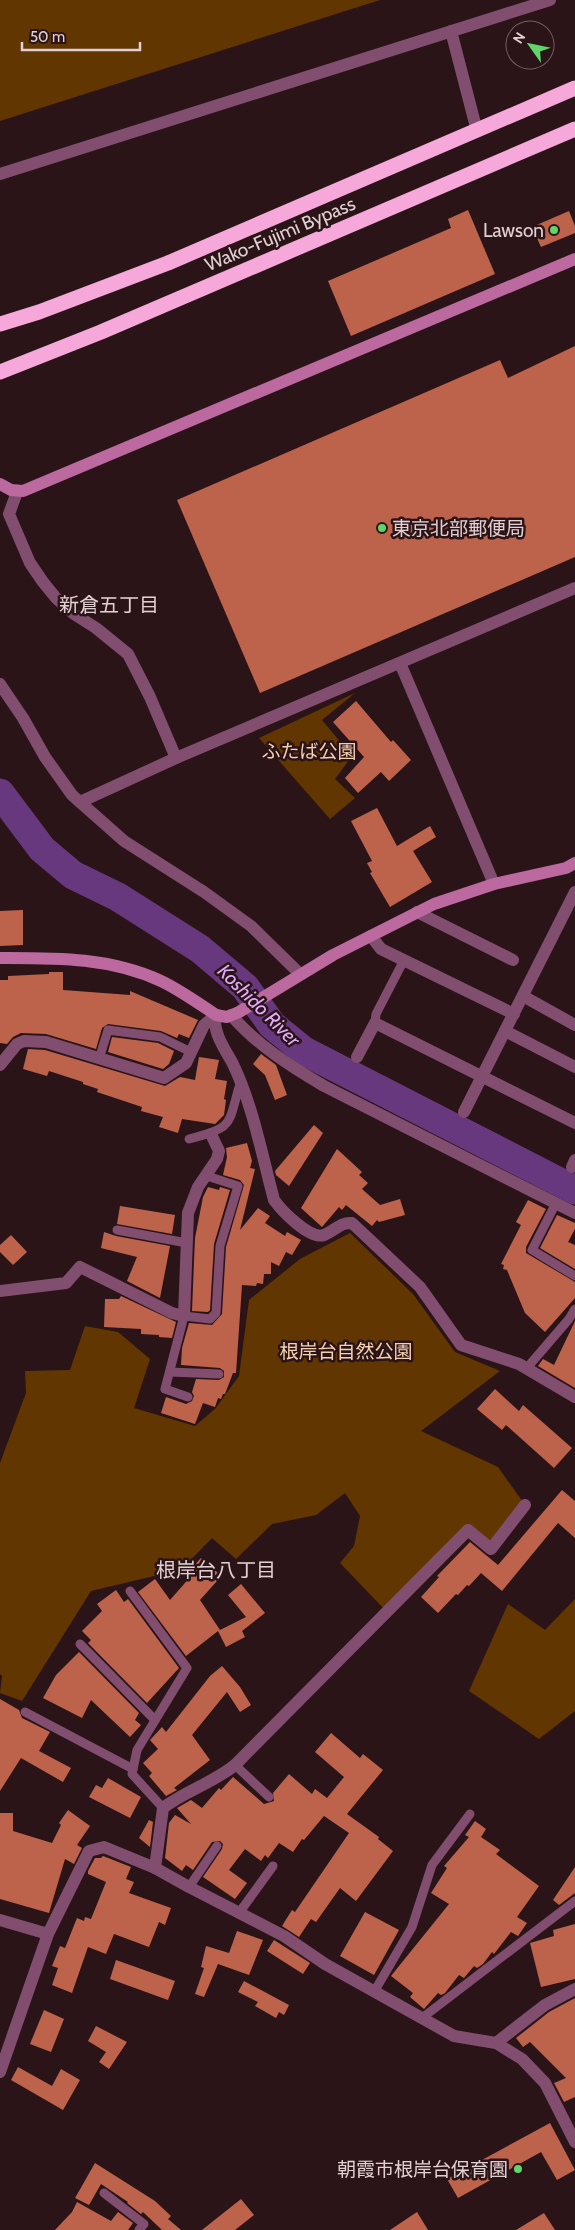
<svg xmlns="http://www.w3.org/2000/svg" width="575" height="2230" font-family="Cabin,'Noto Sans JP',sans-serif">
<rect width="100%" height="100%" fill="#2b1418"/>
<!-- green -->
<g fill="#623600">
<polygon points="0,0 380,0 0,121"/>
<polygon points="355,693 322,720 352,756 335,779 355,798 330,819 259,738"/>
<polygon points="350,1233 413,1294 455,1352 500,1371 421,1431 498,1467 525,1505 491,1549 468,1530 387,1612 340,1563 354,1546 360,1516 345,1493 316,1515 272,1524 236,1559 212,1538 172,1579 154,1576 91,1591 22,1701 0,1693 2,1676 0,1674 0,1463 26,1393 25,1371 70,1370 85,1326 118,1332 150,1359 134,1408 195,1426 215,1409 239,1376 249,1300 300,1259"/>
<polygon points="575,1599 575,1711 539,1739 469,1691 508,1604 545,1630"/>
</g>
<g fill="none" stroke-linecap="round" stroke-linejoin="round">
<!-- river -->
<polyline stroke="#68387e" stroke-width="29" points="0,793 42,849 73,875 118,897 200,949 245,987 272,1025 304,1051 575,1190"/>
</g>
<!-- building -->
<g fill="#be634b">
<polygon points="468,210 495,274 351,336 328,281 451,228 448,219"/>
<polygon points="569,211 575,226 575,233 541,247 532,227"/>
<polygon points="575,346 575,557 260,693 177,500 500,360 508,378"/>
<polygon points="356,701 391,742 393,740 411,760 389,781 381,772 358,793 345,778 364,757 333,722"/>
<polygon points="377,808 397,846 430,826 436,837 413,851 432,882 390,907 370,873 372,872 367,863 372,861 351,821"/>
<polygon points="23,910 23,945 0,946 0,911"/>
<polygon points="49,972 63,972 63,990 130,995 130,991 198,1020 189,1038 179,1034 177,1038 161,1031 108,1024 102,1028 96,1049 46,1034 21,1033 13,1037 7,1044 0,1043 0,980 8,980 8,976 49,974"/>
<polygon points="112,1037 158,1043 174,1051 169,1064 163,1069 108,1052"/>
<polygon points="28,1049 45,1050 165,1086 180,1077 195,1080 199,1057 219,1060 215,1079 227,1081 224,1099 226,1100 224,1115 215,1124 182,1119 178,1133 159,1127 163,1117 141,1111 142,1107 97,1092 98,1089 83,1084 83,1082 49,1071 47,1076 23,1069"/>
<polygon points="261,1054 276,1065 287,1095 275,1100 265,1075 253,1064"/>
<polygon points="314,1125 323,1133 289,1186 276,1175 275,1171"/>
<polygon points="247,1143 252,1161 250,1168 255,1169 240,1230 258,1208 270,1216 265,1223 285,1236 287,1232 301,1240 292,1255 286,1252 279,1266 271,1262 271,1274 264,1274 263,1284 257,1283 256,1286 242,1285 236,1373 233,1373 225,1394 223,1394 221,1399 218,1398 215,1407 203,1403 195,1424 161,1413 166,1397 186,1404 192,1401 194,1396 192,1392 196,1379 219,1380 224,1377 224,1371 220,1368 181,1365 182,1348 189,1323 212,1325 222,1314 226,1247 244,1185 240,1180 223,1175 227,1157 226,1148"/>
<polygon points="337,1149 362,1172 359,1175 368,1183 362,1189 380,1205 400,1199 405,1215 379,1222 377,1220 372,1226 346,1205 342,1210 339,1207 322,1227 301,1208"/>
<polygon points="208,1187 219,1190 220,1187 230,1190 214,1244 210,1310 208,1312 192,1311 195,1238 203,1197"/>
<polygon points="528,1200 546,1209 526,1247 526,1253 575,1282 575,1298 545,1332 525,1313 507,1270 503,1269 504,1265 501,1264 521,1225 516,1222"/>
<polygon points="120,1206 175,1215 172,1234 117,1224"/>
<polygon points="557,1215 575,1223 575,1229 568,1242 575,1245 575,1269 540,1248"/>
<polygon points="104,1232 116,1236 170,1246 160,1298 127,1281 137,1257 101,1248"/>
<polygon points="11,1235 27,1252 13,1265 0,1252 0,1245"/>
<polygon points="121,1296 176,1322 172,1338 159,1337 159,1335 141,1334 141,1329 104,1327 105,1299 119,1299"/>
<polygon points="575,1321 575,1388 538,1366 543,1359 554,1365"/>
<polygon points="495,1389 519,1411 523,1405 572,1448 554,1468 506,1425 502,1430 477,1409"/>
<polygon points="562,1490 575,1501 575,1538 558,1523 502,1591 481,1573 469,1586 467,1585 458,1595 456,1594 438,1613 421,1597 439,1577 437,1576 470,1542 498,1565"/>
<polygon points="201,1558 218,1573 213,1577 217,1581 200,1600 220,1630 218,1631 246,1617 228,1595 241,1584 265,1613 242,1631 245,1637 226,1647 218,1631 186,1656 138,1592 155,1579 170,1600 192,1575 188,1572"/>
<polygon points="116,1590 124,1602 128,1599 179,1668 147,1703 88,1643 91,1640 82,1631 102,1611 97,1604"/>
<polygon points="79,1652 139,1713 135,1720 141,1725 130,1737 91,1700 82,1718 43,1698 56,1675"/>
<polygon points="222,1666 240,1687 251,1705 240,1712 227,1692 192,1735 210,1760 174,1788 177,1790 166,1796 149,1776 152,1773 143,1763 158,1749 150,1740 162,1727 166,1732 210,1676"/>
<polygon points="0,1699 19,1710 22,1718 50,1732 39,1751 71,1768 63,1782 21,1758 0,1791"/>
<polygon points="331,1733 360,1758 363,1754 383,1770 347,1814 379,1837 378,1839 393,1851 356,1901 340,1888 316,1922 311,1919 299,1937 282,1926 292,1910 295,1912 349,1833 324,1816 304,1840 302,1839 293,1852 279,1843 268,1858 265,1855 261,1861 245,1849 229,1870 247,1883 235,1899 203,1877 222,1849 223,1844 220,1841 212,1842 193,1870 186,1865 182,1871 165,1858 169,1823 175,1815 191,1824 177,1808 191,1800 202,1808 219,1788 221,1790 233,1777 264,1804 274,1801 273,1793 289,1774 312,1794 315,1789 327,1798 344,1777 315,1752"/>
<polygon points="108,1778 141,1797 130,1818 89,1797 96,1785 102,1788"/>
<polygon points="68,1810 90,1826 77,1845 82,1848 74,1864 65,1859 49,1913 0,1899 0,1813 13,1813 13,1831 52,1843 61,1825 59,1823"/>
<polygon points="149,1820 153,1822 150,1847 139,1838"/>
<polygon points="475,1821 486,1829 481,1837 500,1850 496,1854 539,1886 517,1917 527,1923 518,1936 511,1932 494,1954 492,1952 483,1964 477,1968 474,1966 464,1978 459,1975 445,1993 441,1995 438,1993 424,2009 410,1997 413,1993 391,1976 449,1904 431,1893 447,1868 444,1866 469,1837 465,1835"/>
<polygon points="103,1856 131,1867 126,1879 134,1882 129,1893 171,1908 165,1925 159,1922 149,1947 114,1934 106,1954 88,1947 72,1993 52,1985 58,1968 52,1966 60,1946 65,1948 77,1918 84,1921 85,1917 91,1919 106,1882 88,1874 88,1871 95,1858 101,1858"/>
<polygon points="575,1867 575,1893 559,1905 553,1900"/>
<polygon points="365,1912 399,1930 374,1975 340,1956"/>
<polygon points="575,1924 575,1979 541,1987 530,1943 554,1936 553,1930"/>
<polygon points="237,1931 263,1940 249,1975 218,1964 204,1997 195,1994 204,1968 201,1967 206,1946 229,1953"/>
<polygon points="274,1940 310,1963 303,1974 267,1951"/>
<polygon points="116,1960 175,1981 168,2000 110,1979"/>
<polygon points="244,1981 289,2005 284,2015 279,2012 276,2018 255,2006 258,2002 238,1992"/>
<polygon points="575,1998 575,2097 564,2102 554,2083 566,2078 530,2042 523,2047 516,2038 549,2012"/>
<polygon points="44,2010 64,2019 51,2052 30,2044"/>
<polygon points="96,2026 127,2042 109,2069 99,2062 106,2052 88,2041"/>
<polygon points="18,2067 52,2086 61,2069 80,2080 63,2110 11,2080"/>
<polygon points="550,2123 575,2170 557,2180 541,2152 458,2198 447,2179"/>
<polygon points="95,2163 155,2201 171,2216 168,2219 181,2230 162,2230 143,2212 141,2214 127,2203 128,2202 101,2184 89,2205 75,2198"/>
<polygon points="241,2199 254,2215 235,2230 202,2230"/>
<polygon points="77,2202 111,2221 118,2212 133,2223 128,2230 55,2230 72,2212"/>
<polygon points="417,2212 428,2230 390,2230"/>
<polygon points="544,2213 555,2230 516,2230"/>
</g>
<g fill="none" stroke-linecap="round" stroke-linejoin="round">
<!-- lane -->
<g stroke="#814e6f" stroke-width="9">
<polyline points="375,1023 376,1014 404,960"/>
<polyline points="99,1059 108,1030 160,1037 191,1052"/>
<path d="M189,1139C237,1127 227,1124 241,1081"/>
<polyline points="556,1203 532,1250 575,1276"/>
<polyline points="117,1230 187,1243"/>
<polyline points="526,1369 569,1319 575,1309"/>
<polyline points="170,1372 219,1374"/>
<polyline points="188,1397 165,1389 184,1316 210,1319 216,1313 220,1246 238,1186 207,1176"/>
<polyline points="130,1591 187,1668 137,1750 132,1774 163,1808"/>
<polyline points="80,1644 155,1720"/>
<polyline points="25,1712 133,1769"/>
<polyline points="235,1765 269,1797"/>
<polyline points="189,1887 217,1846"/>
<polyline points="239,1913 273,1866"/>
<polyline points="374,1992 412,1927 432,1865 470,1814"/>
<polyline points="422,2018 575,1901"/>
<polyline points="104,2193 144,2224 139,2230"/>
</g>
<!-- street -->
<g stroke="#814e6f" stroke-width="12">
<polyline points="451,31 477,131"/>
<polyline points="0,174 550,0"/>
<polyline points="17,492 9,514 30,563 43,582 56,598 74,614 96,628 128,654 150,697 176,758"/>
<polyline points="400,663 494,884"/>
<polyline points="0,684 23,718 45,757 72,795 124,841 204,892 251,926 300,974"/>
<polyline points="80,802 176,758 575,588"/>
<polyline points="417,912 513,960"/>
<polyline points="371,936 381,949 514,1014"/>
<polyline points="523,996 575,1025"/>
<path d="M216,1015C211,1030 226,1051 233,1064C253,1106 262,1155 274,1200C282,1211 310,1240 324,1235C335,1231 340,1222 352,1223L420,1287L461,1345L519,1364L575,1397"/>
<path d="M231,1015C257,1045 290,1066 324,1086L575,1213"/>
<polyline points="505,1031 575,1067"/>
<polyline points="357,1057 375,1023 575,1123"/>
<polyline points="0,1065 17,1044 24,1041 46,1042 164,1078 186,1063 204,1025 216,1015"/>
<polyline points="464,1112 575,892"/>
<polyline points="572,1167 575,1160"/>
<polyline points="0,1291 66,1283 80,1267 172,1313 184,1316 188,1213 198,1187 217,1159 219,1151 211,1134"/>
<path d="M155,1868L163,1808C185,1791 213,1783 235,1765L468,1530L491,1549L525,1505"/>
<polyline points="0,1920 48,1934"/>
<polyline points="496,2043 545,2005 575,1989"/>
<polyline points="0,2072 48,1934 89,1851 104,1847 155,1868 189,1887 284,1936 325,1964 454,2036 496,2043 522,2059 545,2083 575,2142"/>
</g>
<!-- secondary -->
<g stroke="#bb699f" stroke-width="12">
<polyline points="0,484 11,490 23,491 575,259"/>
<path d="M0,958C55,958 109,957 161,981C180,990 198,1003 216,1015L227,1017L239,1012L333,955L434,904L494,884L566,868L575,863"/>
</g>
<!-- highway -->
<g stroke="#f5a8d9" stroke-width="15">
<polyline points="0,324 39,312 168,263 575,88"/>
<polyline points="0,372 101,332 575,129"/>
</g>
</g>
<!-- markers -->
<g fill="#60d56b" stroke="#2b1418" stroke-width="2">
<circle cx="554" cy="230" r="5"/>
<circle cx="382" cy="528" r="5"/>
<circle cx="518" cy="2169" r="5"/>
</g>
<g text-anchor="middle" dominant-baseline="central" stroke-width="5" stroke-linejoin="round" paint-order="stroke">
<!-- poi labels -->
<g font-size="19" fill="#e1d0d2" stroke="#2b1418" text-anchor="end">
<text x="544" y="230">Lawson</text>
<text x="392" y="528" text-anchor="start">東京北部郵便局</text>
<text x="508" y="2169">朝霞市根岸台保育園</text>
</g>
<!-- street labels -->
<g font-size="19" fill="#e1d0d2" stroke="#2b1418">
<text transform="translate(280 234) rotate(-23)">Wako-Fujimi Bypass</text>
</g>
<!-- park labels -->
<g font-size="19" fill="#f5d0af" stroke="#2b1418">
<text x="309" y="751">ふたば公園</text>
<text x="346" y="1351">根岸台自然公園</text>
</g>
<!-- neighbourhood labels -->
<g font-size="20" fill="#e1d0d2" stroke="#2b1418">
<text x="109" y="605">新倉五丁目</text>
<text x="216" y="1570">根岸台八丁目</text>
</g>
<!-- water labels -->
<g font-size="20" font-style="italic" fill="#dfabfa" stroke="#2b1418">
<text transform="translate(259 1005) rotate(45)">Koshido River</text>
</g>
</g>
<!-- north arrow -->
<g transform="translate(530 45) rotate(303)"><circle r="24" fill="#2b1418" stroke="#745f62"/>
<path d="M0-4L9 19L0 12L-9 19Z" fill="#60d56b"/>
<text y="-8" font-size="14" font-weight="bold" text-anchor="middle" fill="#e1d0d2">N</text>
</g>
<!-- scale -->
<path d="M22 42v8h118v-8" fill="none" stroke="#e1d0d2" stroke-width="2.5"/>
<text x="30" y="42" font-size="15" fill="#e1d0d2" stroke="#2b1418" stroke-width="4" paint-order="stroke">50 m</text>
</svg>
